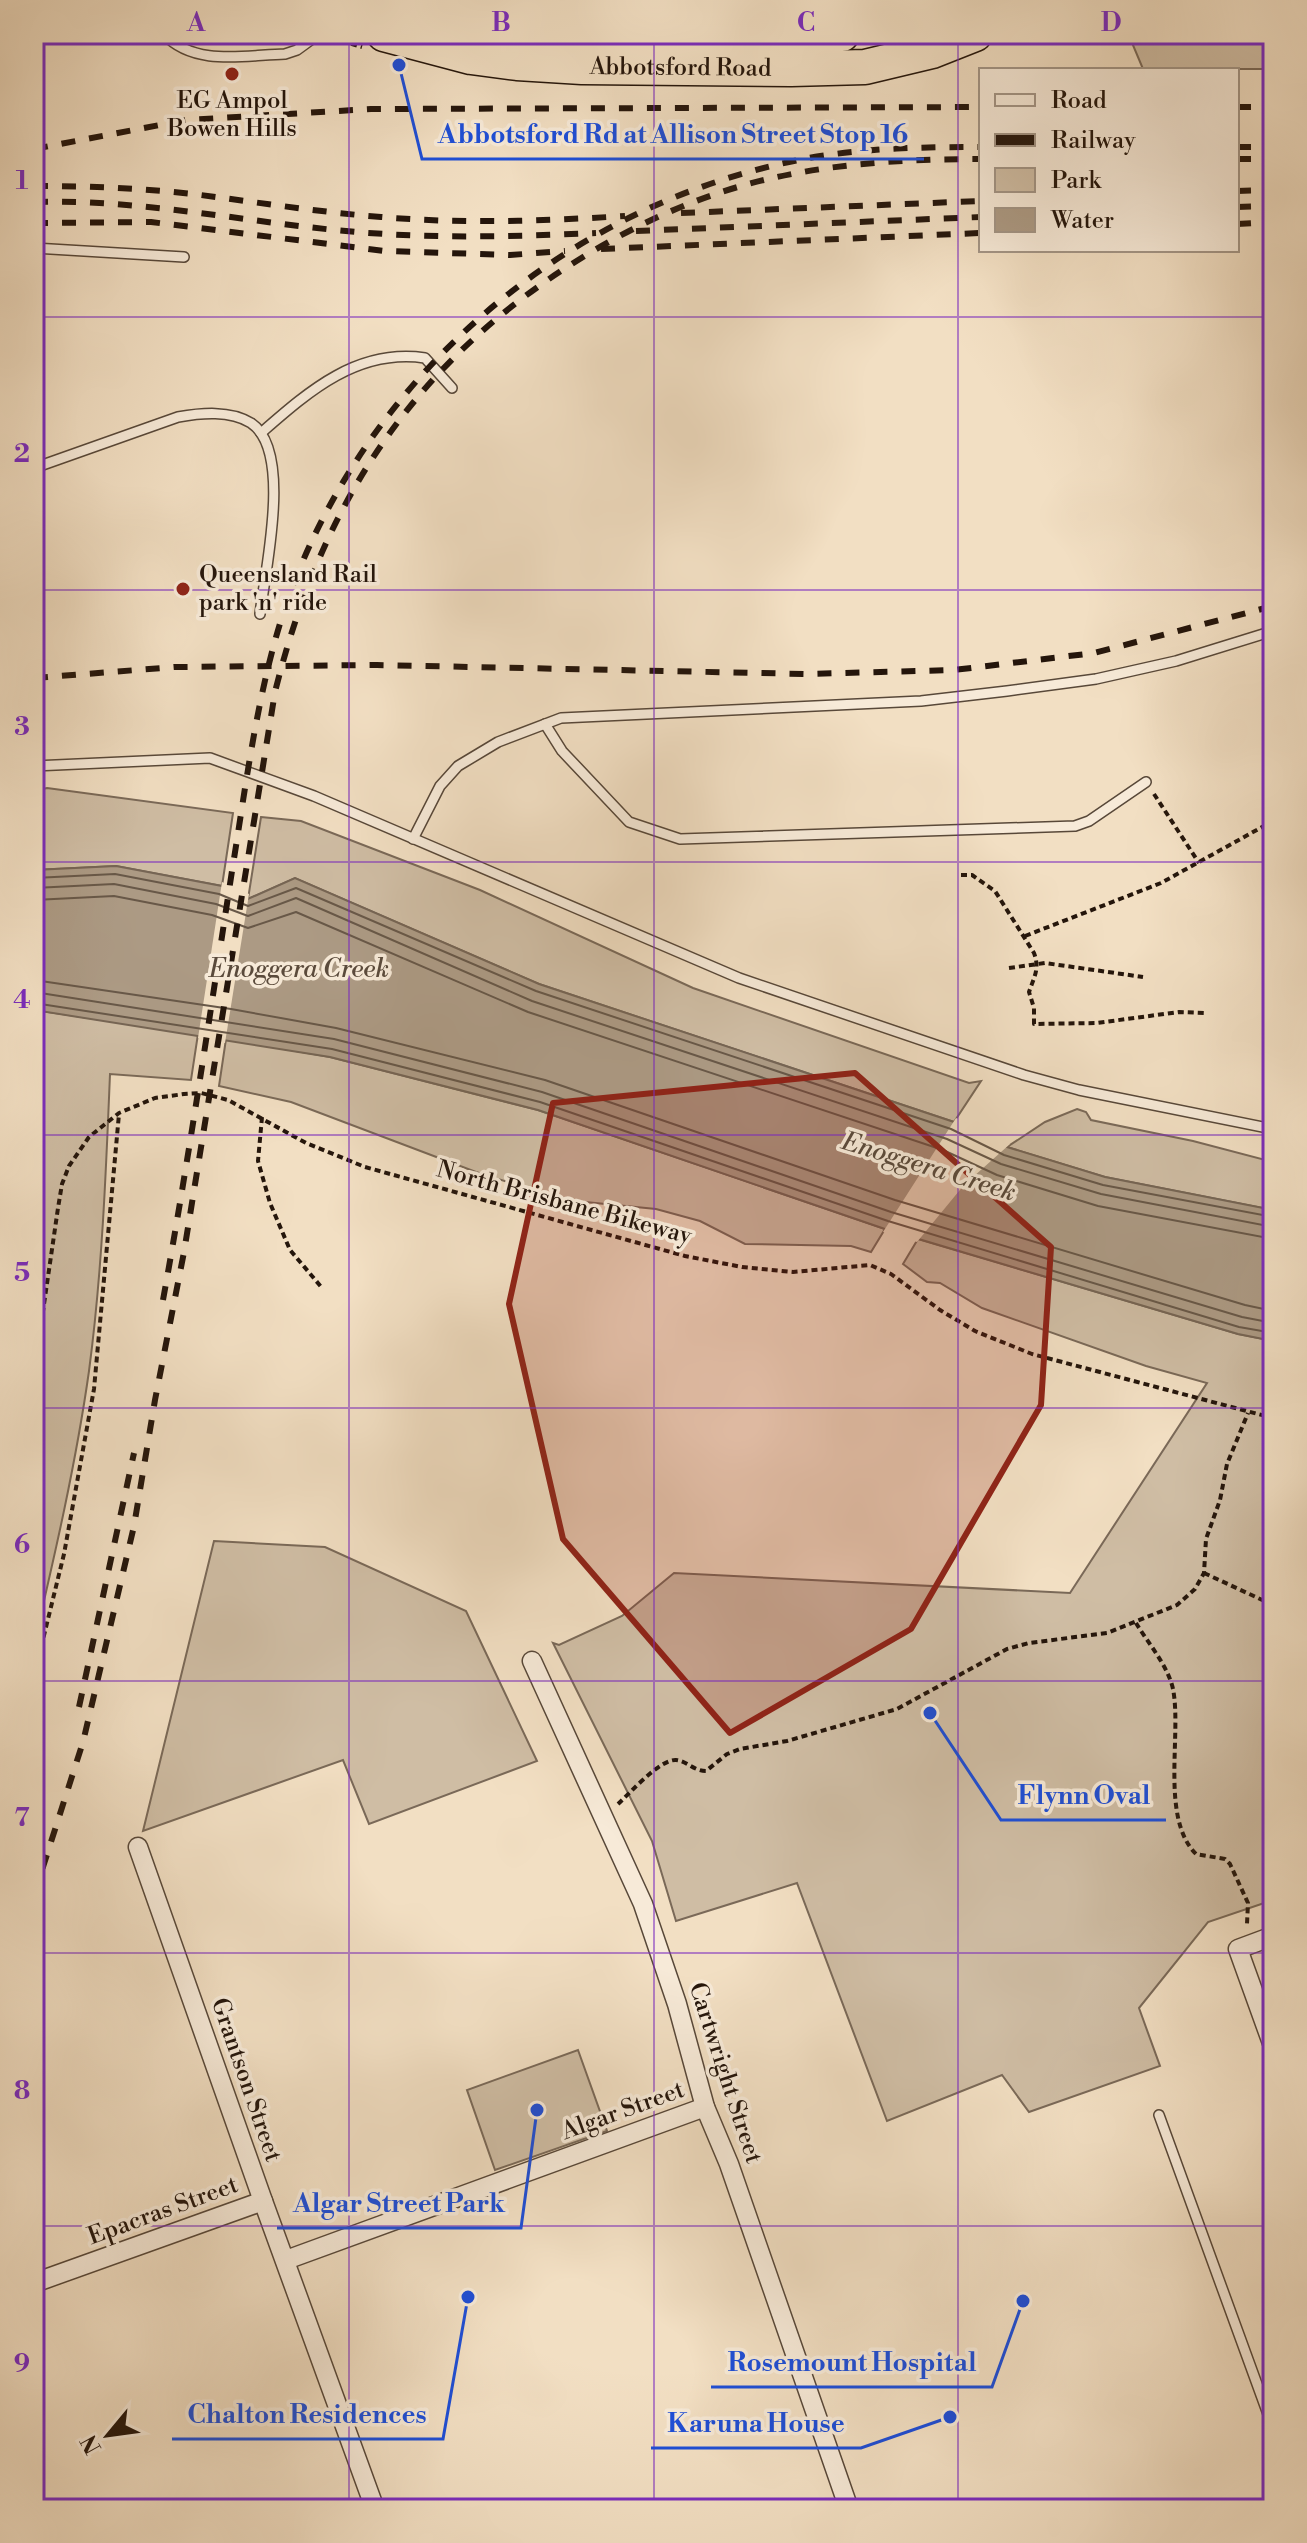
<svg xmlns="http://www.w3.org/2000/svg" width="1307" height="2543" font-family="'Libre Bodoni',serif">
<rect width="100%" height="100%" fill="#f2dfc3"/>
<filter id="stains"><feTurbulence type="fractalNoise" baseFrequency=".0025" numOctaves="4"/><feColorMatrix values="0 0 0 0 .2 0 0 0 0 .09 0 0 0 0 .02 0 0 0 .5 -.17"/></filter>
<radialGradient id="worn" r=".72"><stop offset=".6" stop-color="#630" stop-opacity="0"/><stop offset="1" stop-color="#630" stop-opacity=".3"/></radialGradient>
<!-- green -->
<g fill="#cfbda4" stroke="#7a6958" stroke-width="2">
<polygon points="1130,38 1273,43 1273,69 1143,69"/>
<polygon points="47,788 233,813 222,886 116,866 34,870 34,791"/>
<polygon points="261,817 301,821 480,890 693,988 969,1083 981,1081 954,1122 539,984 295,878 248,899"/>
<path d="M34,1010L198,1034L191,1080L110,1074C106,1173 102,1273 89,1371C76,1463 55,1554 34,1644Z"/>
<polygon points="226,1039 330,1057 538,1110 885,1229 871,1252 851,1246 745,1244 700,1221 656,1209 565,1200 476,1172 291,1102 219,1086"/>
<polygon points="1077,1109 1086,1112 1091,1120 1193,1141 1273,1162 1273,1210 1105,1177 1007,1147 1045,1122"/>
<polygon points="918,1239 1238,1334 1273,1341 1273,1900 1208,1922 1139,2008 1160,2066 1029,2112 1002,2075 887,2121 797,1883 676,1921 652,1841 553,1643 559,1645 622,1616 674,1573 1070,1593 1207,1383 1146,1366 982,1308 940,1283 927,1282 903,1264"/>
<polygon points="214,1541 325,1547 466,1611 537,1761 369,1824 343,1760 143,1831"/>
<polygon points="578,2050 607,2131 495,2170 467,2090"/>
</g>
<!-- water -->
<polygon fill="#ac9a84" stroke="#766554" stroke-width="2" points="116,866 222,886 248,899 295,878 539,984 954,1122 1007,1147 1105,1177 1273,1210 1273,1341 1238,1334 885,1229 538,1110 330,1057 34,1010 34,870"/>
<!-- pier -->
<g fill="#f2dfc3">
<polygon points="222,882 249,894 225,1043 198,1038"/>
<polygon points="956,1118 1010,1144 964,1185 917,1242 883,1232"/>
</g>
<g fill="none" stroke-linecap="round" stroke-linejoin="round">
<!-- shore -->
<g stroke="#685848" stroke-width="2">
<polyline points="34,878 115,874 219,894 248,906 296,888 536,991 951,1129 1004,1155 1103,1185 1273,1217"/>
<polyline points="34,888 114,884 216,904 248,916 296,898 532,1001 947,1139 1001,1164 1101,1194 1273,1227"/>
<polyline points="34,900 114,896 212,915 248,928 296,912 528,1012 943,1150 997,1175 1098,1206 1273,1239"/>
<polyline points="34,980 231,1009 336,1028 545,1080 895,1200 1245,1305 1273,1311"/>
<polyline points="34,992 334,1039 542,1092 891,1212 1242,1317 1273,1323"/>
<polyline points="34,1003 332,1049 540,1102 888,1221 1239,1327 1273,1333"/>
</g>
<!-- lane casing -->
<g stroke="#584839" stroke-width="12">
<g id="lane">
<path d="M164,34C194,67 246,55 285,54L297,50L319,34"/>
<polyline points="34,248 184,257"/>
<path d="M261,433C308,392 357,348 425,358L452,388"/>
<path d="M34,468L178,417C201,413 230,410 251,423C293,451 265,570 260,614"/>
<polyline points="545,724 562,751 629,822 680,839 1075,826 1089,821 1146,782"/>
<polyline points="34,766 210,758 314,796 739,978 1024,1075 1079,1090 1273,1129"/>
<polyline points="413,839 440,786 458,766 498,742 561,718 921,701 1007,691 1096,679 1176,661 1273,631"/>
<polyline points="1159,2115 1273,2428"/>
</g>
</g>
<!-- street casing -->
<g stroke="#584839" stroke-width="21">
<g id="street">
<polyline points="532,1661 643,1904 677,2004 705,2107 729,2164 849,2509"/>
<polyline points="138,1847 263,2201 375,2509"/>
<polyline points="1273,1936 1238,1949 1273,2046"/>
<polyline points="286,2260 705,2107"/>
<polyline points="34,2283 263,2201"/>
</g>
</g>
<!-- highway casing -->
<g stroke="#24150b" stroke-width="37">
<g id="highway">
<path id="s1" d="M384,34L471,57L517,63L582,67L791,69L865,67L932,51L975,34"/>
<path d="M497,34C548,40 600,40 651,40C715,41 778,43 842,34"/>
</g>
</g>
<!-- path -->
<g stroke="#24150b" stroke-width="4" stroke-dasharray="6 4" stroke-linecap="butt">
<polyline points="332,38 362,47"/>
<polyline points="1154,794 1199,863"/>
<path d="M961,875H972L995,891L1034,953C1040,969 1034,977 1029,992L1034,1008V1024L1097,1023L1179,1012L1207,1013"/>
<polyline points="1025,936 1161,883 1273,821"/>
<polyline points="1009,968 1045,963 1143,977"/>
<polyline points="262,1117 258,1161 270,1203 290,1250 323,1289"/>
<polyline points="34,1373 58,1208 62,1184 69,1166 89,1137 119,1113 155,1098 184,1094 201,1093 228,1100 306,1143 365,1167 685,1256 742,1267 793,1272 870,1265 891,1274 940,1310 975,1331 1032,1354 1273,1418"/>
<polyline points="1204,1573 1273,1605"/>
<path d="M1136,1623C1148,1643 1168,1666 1173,1689C1182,1735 1160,1818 1196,1854L1225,1859L1230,1864L1248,1903L1247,1924"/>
<polyline points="34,1676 64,1554 94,1389 119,1114"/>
<path d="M618,1804C630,1793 660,1759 676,1760C687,1761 694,1771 706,1771L727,1754L740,1749L787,1741L897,1709L1007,1649L1029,1643L1107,1633L1177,1605L1195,1589L1204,1573L1206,1539L1220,1500L1227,1464L1248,1413"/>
</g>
<!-- lane -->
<use href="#lane" stroke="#f7ead8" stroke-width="9"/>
<!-- street -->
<use href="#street" stroke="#f7ead8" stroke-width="18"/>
<!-- highway -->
<use href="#highway" stroke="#f2dfc3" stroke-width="34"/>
<!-- rail -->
<g stroke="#24150b" stroke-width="6" stroke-dasharray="14 14" stroke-linecap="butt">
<polyline points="1237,107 1273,107"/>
<polyline points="1237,147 1273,147"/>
<polyline points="34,149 186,120 371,109 981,107"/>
<polyline points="1237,159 1273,159"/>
<path d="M34,186C87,186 140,188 193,194C255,202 318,212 381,217C462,224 544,221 625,216"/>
<polyline points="1237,191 1273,190"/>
<path d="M34,202C136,199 235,220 335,230C422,239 509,237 596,233"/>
<polyline points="1237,207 1273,206"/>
<polyline points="681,213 981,201"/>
<polyline points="34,223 151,222 385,251 510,255 565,251"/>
<polyline points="1237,224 1273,222"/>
<polyline points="636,231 981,217"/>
<polyline points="601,249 981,233"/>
<polyline points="34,678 175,667 377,665 807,674 954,670 1094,653 1273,606"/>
<path d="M163,1300C189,1157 210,1014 232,871C247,779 258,684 289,596C369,376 560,211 789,162C852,148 917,147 981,147"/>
<polyline points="79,1707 134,1453"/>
<path d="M34,1895L83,1742L134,1526L155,1400L184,1252L275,692C321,506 411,365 575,262C634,225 697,196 764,180C835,163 908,159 981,159"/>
</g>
</g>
<!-- marked area -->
<path fill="#8f2418" fill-opacity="0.2" stroke="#8f2418" stroke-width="6" stroke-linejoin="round" d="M855,1073L1051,1247L1041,1405L911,1629L730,1733L563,1539L509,1304L553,1103Z"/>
<!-- grid -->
<path fill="none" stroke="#7b2cbf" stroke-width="2" stroke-opacity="0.55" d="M349,34V2509M654,34V2509M958,34V2509M34,317H1273M34,590H1273M34,862H1273M34,1135H1273M34,1408H1273M34,1681H1273M34,1953H1273M34,2226H1273"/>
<!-- markers -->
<g fill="#8f2418" stroke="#f7ead8" stroke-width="3">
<circle cx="232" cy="74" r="8"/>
<circle cx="183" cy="589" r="8"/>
</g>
<g text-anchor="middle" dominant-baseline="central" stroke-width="7" stroke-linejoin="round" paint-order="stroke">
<!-- street labels -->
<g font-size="24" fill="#24150b" stroke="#f7ead8">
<text stroke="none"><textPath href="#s1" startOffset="300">Abbotsford Road</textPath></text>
<text transform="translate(564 1203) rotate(15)">North Brisbane Bikeway</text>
<text transform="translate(725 2073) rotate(72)">Cartwright Street</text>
<text transform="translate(246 2080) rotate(71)">Grantson Street</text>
<text transform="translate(623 2111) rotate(-20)">Algar Street</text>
<text transform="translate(163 2211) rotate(-20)">Epacras Street</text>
</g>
<!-- poi labels -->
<g font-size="24" fill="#24150b" stroke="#f7ead8">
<text x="232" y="101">EG Ampol<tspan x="232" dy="28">Bowen Hills</tspan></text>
<text x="199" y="575" text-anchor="start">Queensland Rail<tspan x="199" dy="28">park 'n' ride</tspan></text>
</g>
<!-- water labels -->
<g font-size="26" font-style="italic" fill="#5a4a3b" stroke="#f7ead8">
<text x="299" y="969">Enoggera Creek</text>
<text transform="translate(929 1167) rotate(17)">Enoggera Creek</text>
</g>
</g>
<!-- callouts -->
<path fill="none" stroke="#1d4ed8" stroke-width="3" d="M399 65L422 159H924M930 1713L1001 1820H1166M537 2110L521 2228H277M1023 2301L992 2387H711M468 2297L443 2439H172M950 2417L861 2448H651"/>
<g fill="#1d4ed8" stroke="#f7ead8" stroke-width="3">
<circle cx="399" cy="65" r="8"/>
<circle cx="930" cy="1713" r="8"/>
<circle cx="537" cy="2110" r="8"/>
<circle cx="1023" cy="2301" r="8"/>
<circle cx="468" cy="2297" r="8"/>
<circle cx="950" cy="2417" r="8"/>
</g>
<g font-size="26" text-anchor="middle" font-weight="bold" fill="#1d4ed8" stroke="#f7ead8" stroke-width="7" stroke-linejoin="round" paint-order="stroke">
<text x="673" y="143">Abbotsford Rd at Allison Street Stop 16</text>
<text x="1084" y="1804">Flynn Oval</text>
<text x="399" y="2212">Algar Street Park</text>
<text x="852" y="2371">Rosemount Hospital</text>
<text x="307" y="2423">Chalton Residences</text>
<text x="756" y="2432">Karuna House</text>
</g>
<!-- margin -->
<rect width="1307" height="2543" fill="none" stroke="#f2dfc3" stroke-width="88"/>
<!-- legend -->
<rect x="979" y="68" width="260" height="184" fill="#f7ead8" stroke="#a39586" stroke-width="2"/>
<rect x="995" y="94" width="40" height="12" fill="#f7ead8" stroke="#a39586" stroke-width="2"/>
<text x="1051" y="108" font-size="24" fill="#24150b">Road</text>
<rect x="995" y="134" width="40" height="12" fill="#24150b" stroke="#a39586" stroke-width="2"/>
<text x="1051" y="148" font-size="24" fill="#24150b">Railway</text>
<rect x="995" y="168" width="40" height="24" fill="#cfbda4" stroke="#a39586" stroke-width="2"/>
<text x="1051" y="188" font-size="24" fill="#24150b">Park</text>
<rect x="995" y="208" width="40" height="24" fill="#ac9a84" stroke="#a39586" stroke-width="2"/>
<text x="1051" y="228" font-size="24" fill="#24150b">Water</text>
<!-- north arrow -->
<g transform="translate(108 2435) rotate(241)" stroke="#f7ead8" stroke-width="6" paint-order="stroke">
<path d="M0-6L14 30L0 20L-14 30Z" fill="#24150b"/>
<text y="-12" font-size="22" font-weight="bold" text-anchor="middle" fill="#24150b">N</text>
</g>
<rect x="44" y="44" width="1219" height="2455" fill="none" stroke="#7b2cbf" stroke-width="3"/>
<g font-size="26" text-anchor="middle" font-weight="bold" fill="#7b2cbf">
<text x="196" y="31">A</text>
<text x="501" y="31">B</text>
<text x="806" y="31">C</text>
<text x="1111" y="31">D</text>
<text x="22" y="189">1</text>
<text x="22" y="462">2</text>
<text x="22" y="735">3</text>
<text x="22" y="1008">4</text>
<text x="22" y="1281">5</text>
<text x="22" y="1553">6</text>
<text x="22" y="1826">7</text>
<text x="22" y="2099">8</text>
<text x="22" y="2372">9</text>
</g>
<rect width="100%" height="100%" filter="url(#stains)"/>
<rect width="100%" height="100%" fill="url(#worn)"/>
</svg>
